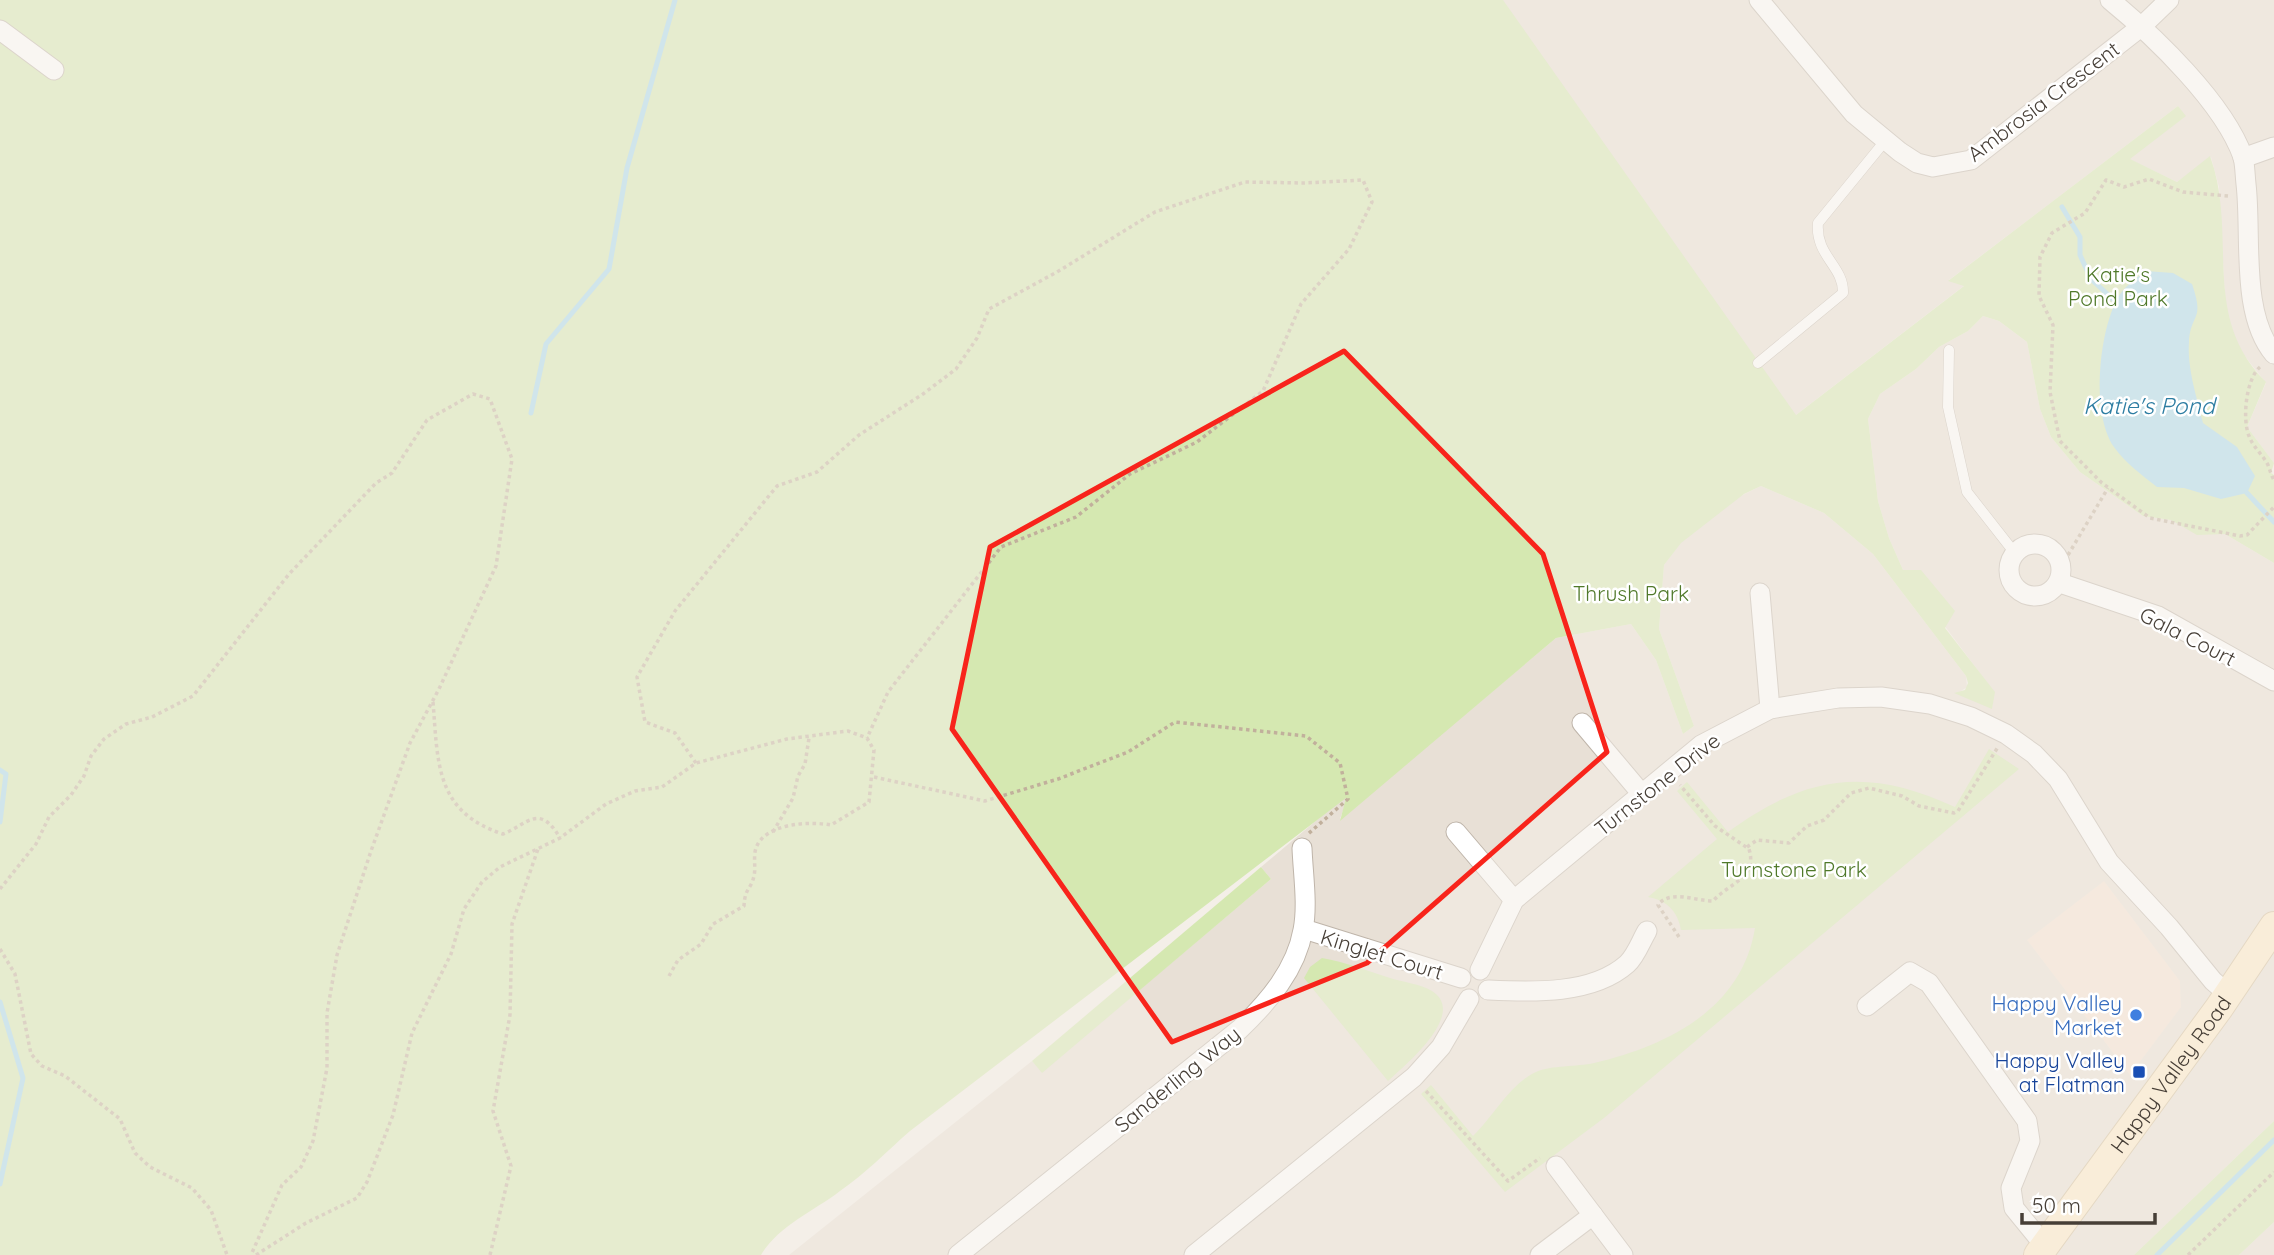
<svg xmlns="http://www.w3.org/2000/svg" width="2274" height="1255" font-family="Quicksand,sans-serif">
<rect width="100%" height="100%" fill="#f4efe8"/>
<!-- residential -->
<g fill="#e8e0d6">
<polygon points="1499,0 2274,0 2274,463 2247,427 2266,383 2240,350 2229,324 2225,297 2219,187 2211,157 2177,182 2129,159 2185,116 2178,106 1949,280 1965,285 1788,421"/>
<polygon points="1983,316 1999,321 2027,342 2040,409 2051,437 2080,472 2143,516 2171,520 2197,534 2225,534 2274,563 2274,1121 2134,1255 789,1255 1032,1061 1042,1072 1271,879 1261,867 1349,793 1340,819 1556,638 1631,624 1656,660 1683,734 1694,726 1659,629 1664,565 1700,516 1761,486 1824,513 1873,554 1966,676 1967,687 1958,693 1992,708 1994,692 1903,570 1889,538 1878,501 1868,419 1880,394 1916,369 1939,347 1968,331"/>
<polygon points="2274,1222 2274,1255 2239,1255"/>
</g>
<!-- commercial -->
<polygon fill="#f5e3d3" points="2104,881 2180,981 2181,1007 2130,1075 2027,940"/>
<!-- green -->
<g fill="#d5e8b1">
<path d="M0,0H1503L1796,415L1964,286L1948,281L2178,106L2186,116L2130,159L2177,182L2210,156C2239,235 2199,316 2266,382L2247,427L2274,463L2271,473L2274,475V563L2225,534L2197,535L2171,520L2143,516L2080,472L2051,437L2040,409L2027,342L1999,321L1983,316L1968,331L1939,347L1916,369L1880,394L1868,419L1878,501L1889,538L1903,570H1921L1955,611L1945,628L1995,692L1992,709L1954,693L1965,690L1968,683L1966,676L1873,554L1824,513L1761,486L1744,494L1681,543L1664,565L1659,629L1694,726L1683,734L1656,660L1631,624L1556,638L1340,821L1346,798L910,1131C887,1151 865,1174 840,1191C814,1211 778,1226 761,1255H0Z"/>
<path d="M1989,749L2019,769L1604,1118L1505,1192L1421,1094L1431,1085L1473,1136C1493,1117 1510,1084 1536,1072C1551,1065 1577,1067 1594,1063C1667,1046 1742,1009 1755,928L1681,930C1678,911 1666,900 1648,897L1717,839L1677,791L1687,782L1728,832C1806,775 1867,766 1955,807Z"/>
<polygon points="1261,867 1271,879 1042,1073 1032,1061"/>
<path d="M1322,958C1345,962 1368,971 1390,978C1403,982 1420,984 1432,991C1468,1014 1405,1065 1388,1081L1304,978L1310,967Z"/>
<polygon points="2274,1121 2274,1222 2239,1255 2134,1255"/>
</g>
<!-- water -->
<path fill="#a5d9f0" d="M2146,271L2173,273L2192,284C2205,322 2191,312 2189,342C2187,368 2197,398 2203,423L2237,447L2255,476L2247,493L2221,499L2184,488L2157,487C2142,475 2125,463 2114,447C2091,413 2099,336 2116,301C2123,287 2134,280 2146,271Z"/>
<g fill="none" stroke-linecap="round" stroke-linejoin="round">
<!-- stream -->
<g stroke="#a5d9f0" stroke-width="5">
<polyline points="2062,207 2080,237 2080,255 2091,279 2116,302"/>
<polyline points="531,413 546,344 609,269 627,168 675,0"/>
<polyline points="2247,493 2274,522"/>
<polyline points="0,770 6,774 0,822"/>
<polyline points="0,1002 23,1078 0,1184"/>
<polyline points="2157,1255 2274,1140"/>
</g>
<!-- lane casing -->
<g stroke="#bfb5aa" stroke-width="11">
<g id="lane">
<polyline points="1949,350 1948,407 1967,492 2014,552"/>
<path d="M1758,363L1843,293C1844,266 1815,256 1818,223L1885,141"/>
</g>
</g>
<!-- street casing -->
<g stroke="#bfb5aa" stroke-width="21">
<g id="street">
<polyline points="1759,0 1854,114 1900,152 1917,163 1933,167 1971,160 2142,26 2169,0"/>
<path d="M2110,0C2154,36 2224,103 2243,157C2245,165 2245,175 2246,184C2252,235 2240,314 2274,354"/>
<polyline points="0,30 54,70"/>
<polyline points="2243,158 2274,147"/>
<circle cx="2035" cy="570" r="26"/>
<polyline points="2060,583 2158,616 2274,681"/>
<polyline points="1760,593 1770,709"/>
<polyline points="1582,723 1641,793"/>
<polyline points="1456,832 1514,900"/>
<polyline points="1304,929 1461,978"/>
<polyline points="1480,970 1514,900 1701,745 1770,709 1838,698 1881,697 1930,704 1971,717 2006,734 2034,754 2058,779 2109,862 2169,927 2213,981 2228,994"/>
<path d="M1488,990C1532,992 1592,995 1627,964C1636,956 1641,941 1647,931"/>
<polyline points="1867,1006 1910,972 1929,983 2027,1121 2030,1141 2011,1188 2014,1208 2045,1246"/>
<polyline points="1556,1166 1623,1255"/>
<path d="M958,1255L1240,1029C1268,1002 1296,970 1303,930C1308,905 1303,874 1302,848"/>
<polyline points="1194,1255 1414,1077 1441,1047 1469,999"/>
<polyline points="1540,1255 1593,1215"/>
</g>
</g>
<!-- secondary casing -->
<g stroke="#d3bd98" stroke-width="30">
<g id="secondary">
<path id="s1" d="M2038,1255L2219,1008L2274,926"/>
</g>
</g>
<!-- path -->
<g stroke="#c1b09c" stroke-width="3.5" stroke-dasharray="3.5 3.5" stroke-linecap="butt">
<polyline points="2228,196 2183,192 2149,179 2124,187 2106,180 2085,213 2052,233 2040,257 2039,296 2053,325 2050,392 2060,441 2102,483 2150,518 2240,536 2247,535 2274,507"/>
<path d="M2260,367C2246,379 2242,419 2249,436C2253,447 2263,455 2268,465C2270,470 2271,475 2274,480"/>
<polyline points="2068,555 2108,488"/>
<path d="M433,702C438,763 435,812 503,834C527,825 539,802 560,838"/>
<polyline points="696,763 675,733 645,722 637,677 675,611 777,486 817,472 859,435 923,394 956,369 977,338 989,309 1057,272 1155,212 1245,182 1303,183 1363,180 1372,202 1349,249 1301,304 1263,391 1197,442 1130,474 1076,517 1001,547 888,692 867,738"/>
<polyline points="874,777 985,801 1058,779 1128,752 1175,722 1306,736 1340,763 1348,799 1308,834"/>
<polyline points="773,832 793,798 798,776 805,764 809,738"/>
<polyline points="1747,847 1757,840 1789,843 1807,826 1824,820 1851,793 1869,788 1902,796 1919,806 1954,813 1958,811 1998,747"/>
<polyline points="0,889 36,844 49,817 71,795 84,776 91,756 104,739 126,724 152,717 193,696 289,574 376,483 392,473 427,420 473,394 490,399 512,459 496,566 439,689 410,743 371,851 337,955 327,1013 327,1068 313,1141 301,1167 282,1185 251,1255"/>
<path d="M1679,937L1658,905C1670,889 1695,901 1713,901C1729,883 1758,878 1749,849L1715,826L1680,785"/>
<polyline points="0,949 15,974 31,1054 42,1066 65,1076 120,1119 135,1153 150,1167 192,1188 211,1210 227,1255"/>
<polyline points="1426,1091 1508,1181 1540,1158"/>
<path d="M256,1255L306,1223L357,1198L367,1182L393,1115L412,1033L451,954L464,909L482,882L500,867L560,838L606,804L635,791L662,787L696,763L787,739L848,731L867,738L874,750L869,802L831,825C810,821 765,823 756,848C753,857 756,867 754,876C751,890 745,887 744,906L713,924L701,944L678,960L669,976"/>
<polyline points="490,1255 511,1166 493,1111 510,1015 512,924 538,849"/>
<polyline points="2188,1255 2274,1172"/>
</g>
<!-- lane -->
<use href="#lane" stroke="#fff" stroke-width="10"/>
<!-- street -->
<use href="#street" stroke="#fff" stroke-width="19"/>
<!-- secondary -->
<use href="#secondary" stroke="#feebc8" stroke-width="28"/>
</g>
<!-- marked area -->
<path d="M0 0H2274V1255H0ZM1344,351L1543,554L1607,752L1367,963L1172,1042L952,729L990,547Z" fill="#f4efe8" fill-opacity=".55" fill-rule="evenodd"/>
<path fill="none" stroke="#f8241b" stroke-width="5" stroke-linejoin="round" d="M1344,351L1543,554L1607,752L1367,963L1172,1042L952,729L990,547Z"/>
<!-- markers -->
<circle fill="#3f7fe0" stroke="#fff" stroke-width="2.5" cx="2136" cy="1015" r="7"/>
<rect fill="#1a4fb4" stroke="#fff" stroke-width="2.5" x="2132" y="1065" width="14" height="14" rx="3.5"/>
<g text-anchor="middle" dominant-baseline="central" stroke-width="5" stroke-linejoin="round" paint-order="stroke">
<!-- street labels -->
<g font-size="21" fill="#473f37" stroke="#fff">
<text transform="translate(2043 101) rotate(-37)">Ambrosia Crescent</text>
<text transform="translate(2188 636) rotate(27)">Gala Court</text>
<text transform="translate(1657 784) rotate(-38)">Turnstone Drive</text>
<text transform="translate(1382 954) rotate(17)">Kinglet Court</text>
<text stroke="none"><textPath href="#s1" startOffset="224">Happy Valley Road</textPath></text>
<text transform="translate(1177 1079) rotate(-39)">Sanderling Way</text>
</g>
<!-- park labels -->
<g font-size="21" fill="#50792a" stroke="#fff">
<text x="2118" y="274">Katie's<tspan x="2118" dy="24">Pond Park</tspan></text>
<text x="1631" y="593">Thrush Park</text>
<text x="1794" y="869">Turnstone Park</text>
</g>
<!-- shop labels -->
<g font-size="21" fill="#366cbe" stroke="#fff" text-anchor="end">
<text x="2122" y="1003">Happy Valley<tspan x="2122" dy="24">Market</tspan></text>
</g>
<!-- transit labels -->
<g font-size="21" fill="#164399" stroke="#fff" text-anchor="end">
<text x="2125" y="1060">Happy Valley<tspan x="2125" dy="24">at Flatman</tspan></text>
</g>
<!-- water labels -->
<g font-size="23" font-style="italic" fill="#2d7da2" stroke="#fff">
<text x="2149" y="405">Katie's Pond</text>
</g>
</g>
<!-- scale -->
<path d="M2022 1213v10h133v-10" fill="none" stroke="#473f37" stroke-width="3.5"/>
<text x="2032" y="1213" font-size="21" fill="#473f37" stroke="#ffffff" stroke-width="5" paint-order="stroke">50 m</text>
</svg>
